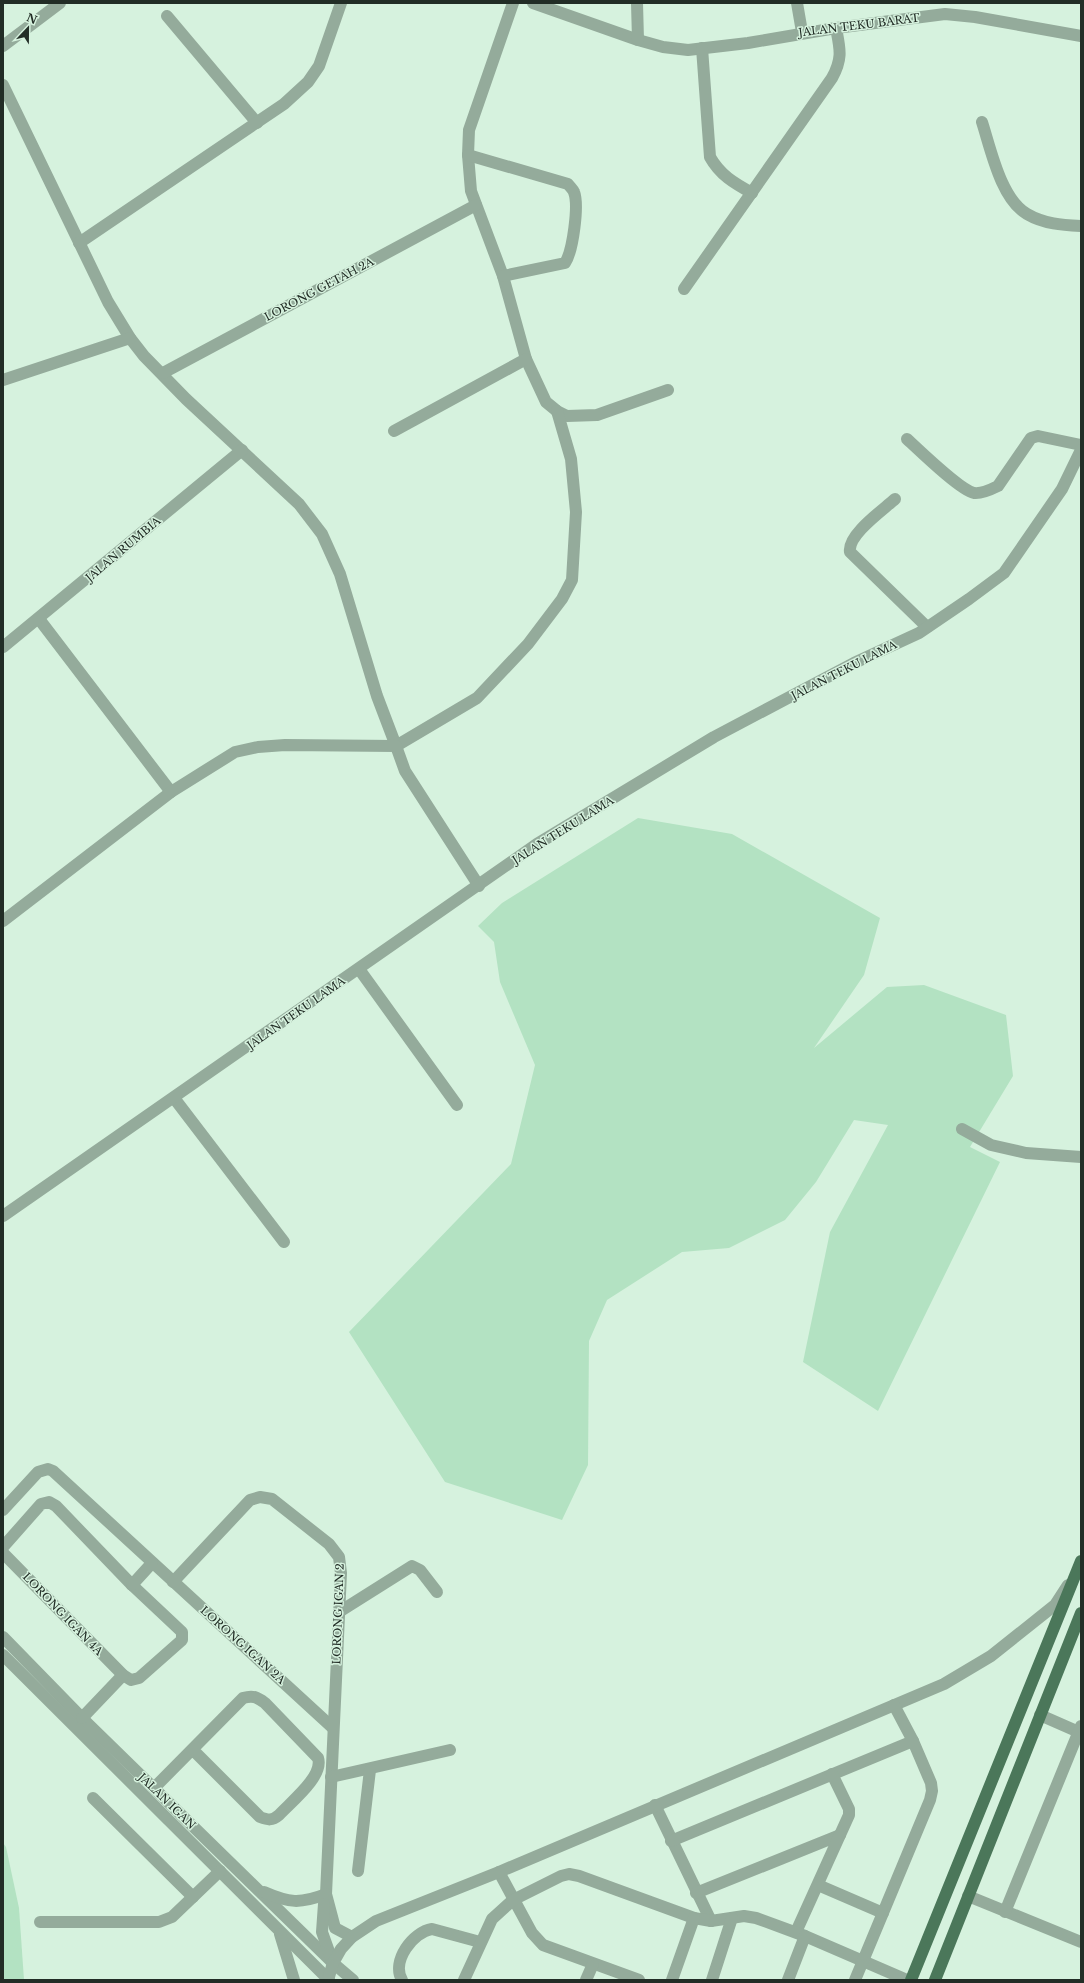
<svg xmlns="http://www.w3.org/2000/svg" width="1084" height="1983" font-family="'Libre Baskerville',serif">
<rect width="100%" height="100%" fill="#d6f2de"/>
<!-- green -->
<g fill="#b3e2c2">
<polygon points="638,818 732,834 880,918 864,975 814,1048 887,987 924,985 1006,1015 1013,1076 970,1147 1000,1162 878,1411 803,1362 830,1232 888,1125 854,1120 816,1182 785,1220 729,1248 682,1252 607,1300 589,1341 588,1465 562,1520 445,1482 349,1332 511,1164 535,1065 500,982 494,942 478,926 502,903"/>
<polygon points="3,1843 6,1847 19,1908 24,1980 3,1980"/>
</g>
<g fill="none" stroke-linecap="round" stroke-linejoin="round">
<!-- minor -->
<g stroke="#94ab9b" stroke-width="12">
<polyline points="513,3 469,130 468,155 471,191 503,276 526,359 546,402 557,411 567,416 597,415 668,390"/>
<polyline points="533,3 638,40 663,47 688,50 748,43 836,28 945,14 975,17 1081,36"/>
<polyline points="637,3 638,40"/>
<polyline points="797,3 802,32"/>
<polyline points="167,16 257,123"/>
<polyline points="3,46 60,3"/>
<path d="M702,48L710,157C720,175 734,183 752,193"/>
<polyline points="3,85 108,302 130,338 144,356 186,399 299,504 322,534 340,574 377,696 396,746 477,698 528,644 562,599 572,580 576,512 571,459 557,411"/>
<path d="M982,122C991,150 1001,199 1027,214C1044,224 1063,225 1081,226"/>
<path d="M468,155L568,184C570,187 573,189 574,192C579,205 573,251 565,263L503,276"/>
<polyline points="79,243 284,104 308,82 319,66 341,3"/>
<path d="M684,289L832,78C843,58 840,49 836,28"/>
<polyline points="163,373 476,205"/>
<polyline points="3,380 130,338"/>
<polyline points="394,431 526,359"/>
<path d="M907,439C919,450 960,490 974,493C981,494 992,489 998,486L1031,438L1038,436L1081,445"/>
<path d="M895,499C883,510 847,535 850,552L927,627"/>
<polyline points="39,619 171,792"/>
<polyline points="3,647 242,450"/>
<polyline points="3,921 171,792 235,752 258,747 285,745 396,746 405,771 479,886"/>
<polyline points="359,969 457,1105"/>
<polyline points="174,1098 284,1242"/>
<polyline points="962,1129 991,1145 1026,1153 1081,1157"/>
<polyline points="3,1216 537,844 714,737 854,663 919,633 969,599 1004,573 1062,489 1081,450"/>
<polyline points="3,1510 38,1472 48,1469 53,1471 333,1728"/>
<polyline points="3,1547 41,1504 49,1502 56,1506 132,1585 182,1632 182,1640 139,1678 131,1680 123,1675 3,1553"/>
<polyline points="173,1582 250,1500 260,1497 272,1499 329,1544 339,1557 341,1573 326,1894 335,1928 352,1937"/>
<polyline points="132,1585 152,1563"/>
<polyline points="339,1612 412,1566 420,1570 437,1592"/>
<polyline points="3,1637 82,1718 333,1963 353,1980"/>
<polyline points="3,1655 329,1980"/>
<polyline points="1040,1715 1081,1733"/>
<polyline points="82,1718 123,1675"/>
<polyline points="331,1777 450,1750"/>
<path d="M154,1788L243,1698C253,1695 257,1697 265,1703L318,1758C324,1776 291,1802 279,1815C272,1821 268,1820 260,1817L193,1750"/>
<polyline points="93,1798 193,1897"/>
<polyline points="655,1805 711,1921"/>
<polyline points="671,1841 913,1741"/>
<polyline points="358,1871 370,1770"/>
<polyline points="499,1872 532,1933 543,1945 639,1980"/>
<polyline points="818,1885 883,1913"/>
<path d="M264,1892C289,1903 300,1904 326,1894"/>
<polyline points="696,1893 840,1835"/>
<polyline points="968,1896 1081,1942"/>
<polyline points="324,1904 322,1932 332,1960"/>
<polyline points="1005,1912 1081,1726"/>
<polyline points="40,1922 159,1922 172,1917 220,1871"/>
<polyline points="796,1932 849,1815 849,1809 832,1774"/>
<polyline points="280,1934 294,1980"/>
<polyline points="328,1980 333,1963 341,1949 352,1937 376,1921 499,1872 944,1684 991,1656 1055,1605 1068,1585"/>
<path d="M402,1980C391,1961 413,1932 432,1929L480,1942"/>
<polyline points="464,1980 492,1919 513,1900 561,1876 569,1874 579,1876 694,1918 711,1921 744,1916 756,1918 805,1936 907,1980"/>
<polyline points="586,1980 593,1964"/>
<polyline points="672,1980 694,1918"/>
<polyline points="712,1980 732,1918"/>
<polyline points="788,1980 805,1936"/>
<polyline points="855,1980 930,1800 932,1791 931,1783 913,1741 894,1705"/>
</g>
<!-- major -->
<g stroke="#4b775a" stroke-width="12">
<polyline points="911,1980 1081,1561"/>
<polyline points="935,1980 1081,1613"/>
</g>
</g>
<g text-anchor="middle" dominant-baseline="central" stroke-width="3" stroke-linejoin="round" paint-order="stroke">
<!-- street labels -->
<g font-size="11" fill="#222d26" stroke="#d6f2de">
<text transform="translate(859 25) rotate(-7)">JALAN TEKU BARAT</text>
<text transform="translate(319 289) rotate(-28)">LORONG GETAH 2A</text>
<text transform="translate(123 549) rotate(-40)">JALAN RUMBIA</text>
<text transform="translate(844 670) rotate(-27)">JALAN TEKU LAMA</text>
<text transform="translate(563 830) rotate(-32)">JALAN TEKU LAMA</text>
<text transform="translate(296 1013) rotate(-35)">JALAN TEKU LAMA</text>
<text transform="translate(63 1614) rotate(46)">LORONG IGAN 4A</text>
<text transform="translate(338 1614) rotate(-88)">LORONG IGAN 2</text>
<text transform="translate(243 1645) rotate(42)">LORONG IGAN 2A</text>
<text transform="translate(167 1801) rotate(44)">JALAN IGAN</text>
</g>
</g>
<!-- border -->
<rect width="1084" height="1983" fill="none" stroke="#222d26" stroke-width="8"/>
<!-- north arrow -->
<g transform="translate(28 28) rotate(22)" stroke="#d6f2de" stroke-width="3" paint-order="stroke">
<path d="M0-3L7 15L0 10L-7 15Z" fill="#222d26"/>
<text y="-6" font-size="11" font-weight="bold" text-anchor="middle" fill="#222d26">N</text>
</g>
</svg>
